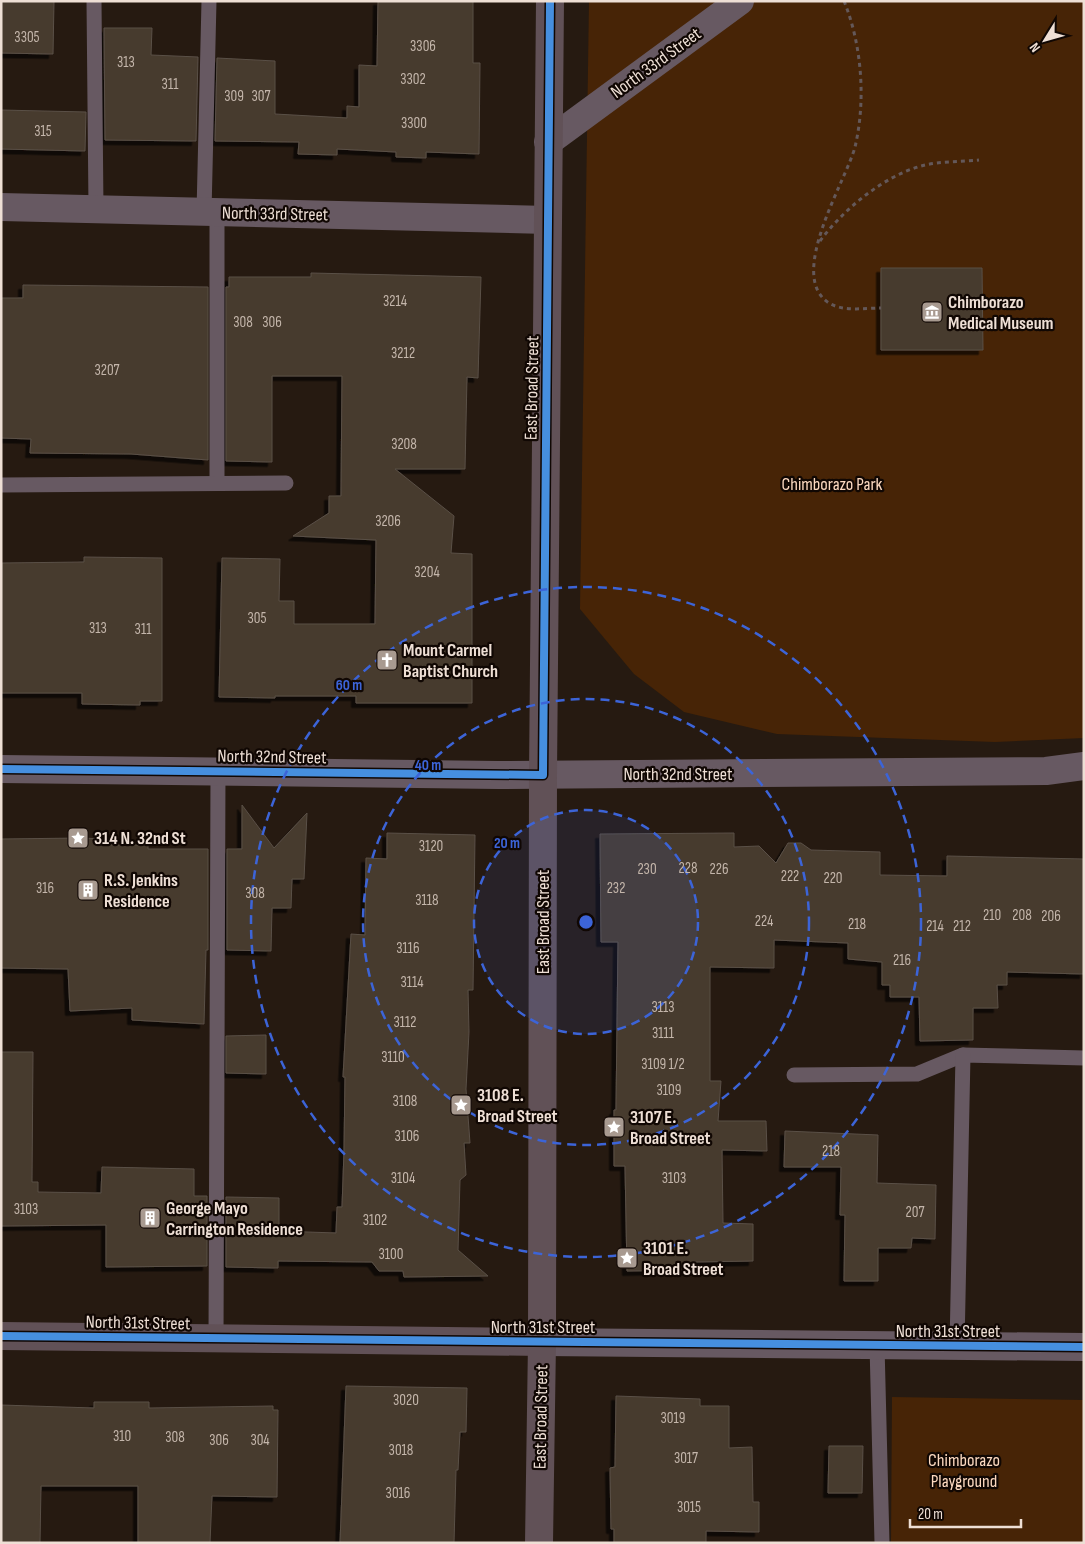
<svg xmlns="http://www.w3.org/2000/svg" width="1085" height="1544" font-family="'Sofia Sans Condensed',sans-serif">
<defs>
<filter id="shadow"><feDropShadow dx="-4.5" dy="4.5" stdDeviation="0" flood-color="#0009"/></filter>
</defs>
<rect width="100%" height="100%" fill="#261a11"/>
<!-- green -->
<g fill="#472406">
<polygon points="589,1 1084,1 1084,738 995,742 777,734 684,712 634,674 580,609"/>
<polygon points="892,1397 1084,1400 1084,1543 891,1543"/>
</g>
<!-- building -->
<g fill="#473a2d" stroke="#5a5047" filter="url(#shadow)">
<polygon points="1,1 54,1 53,54 1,53"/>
<polygon points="378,1 473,1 473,63 480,63 479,154 426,152 426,158 396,157 396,152 337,149 337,155 298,154 299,142 215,141 217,58 275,61 275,114 347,118 347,106 359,107 359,65 377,66"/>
<polygon points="104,28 152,28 151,55 198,57 196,141 105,140"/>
<polygon points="1,110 86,112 85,151 1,149"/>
<polygon points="881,268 982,268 983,350 881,350"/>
<polygon points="311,273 481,277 478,378 467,377 465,469 395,469 454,516 451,553 472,554 472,703 356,703 356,696 275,696 275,698 219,697 222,558 280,559 279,601 294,601 294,624 375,624 376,540 293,536 329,513 329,496 341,496 342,376 272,376 272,462 226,461 226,287 229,287 229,277 311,277"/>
<polygon points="23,285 208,287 208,460 131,454 30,453 31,439 1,438 1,298 23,298"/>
<polygon points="84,557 162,558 162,701 140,701 140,705 82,704 82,693 1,693 2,563 84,562"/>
<polygon points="242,805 274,848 307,813 304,879 292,879 291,908 272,908 271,951 227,950 227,849 242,849"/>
<polygon points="387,833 475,835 473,990 468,990 469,1032 466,1089 470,1143 464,1143 466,1175 460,1180 458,1250 488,1276 404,1277 403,1271 379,1271 372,1262 278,1261 278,1268 226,1267 226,1197 279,1198 279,1231 336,1233 337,1207 342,1207 344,1151 345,1077 343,1077 351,934 365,935 366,858 387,859"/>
<polygon points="734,833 734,847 759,846 776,863 788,843 801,843 811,850 880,852 880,875 947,876 947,856 1084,859 1084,974 1007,972 1007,985 997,985 998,1008 973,1008 973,1040 920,1041 919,997 890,997 890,985 882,985 882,962 848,959 848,943 774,940 774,968 710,967 710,1081 721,1081 718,1121 766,1121 767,1151 722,1150 723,1223 753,1224 753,1261 694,1262 694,1270 627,1271 625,1166 614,1166 614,1110 616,1110 618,942 601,942 600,834"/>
<polygon points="81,838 106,839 106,845 148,845 148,849 208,849 208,950 206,950 204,1024 132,1020 132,1008 70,1011 68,969 1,968 1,839"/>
<polygon points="266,1035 266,1074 226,1073 226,1036"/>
<polygon points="1,1052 33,1052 32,1182 38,1182 38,1192 101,1193 102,1167 194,1169 194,1196 207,1196 207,1266 106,1267 106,1225 1,1226"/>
<polygon points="785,1131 878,1135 877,1183 936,1185 935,1239 912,1238 911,1248 878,1248 878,1281 844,1281 845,1215 840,1215 841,1167 784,1167"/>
<polygon points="346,1386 467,1388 466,1432 460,1432 458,1470 456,1470 454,1543 340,1543"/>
<polygon points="616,1396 700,1399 700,1406 729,1406 729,1448 752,1447 753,1502 759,1502 759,1532 706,1531 706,1543 614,1543 614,1529 611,1529 610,1468 615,1467"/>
<polygon points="94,1402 149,1402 149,1408 273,1406 273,1410 278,1410 277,1497 212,1496 210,1543 138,1543 138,1486 41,1486 40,1543 1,1543 1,1405 94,1408"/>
<polygon points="829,1446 863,1446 862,1493 828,1493"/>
</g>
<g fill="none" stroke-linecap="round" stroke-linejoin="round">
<!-- path -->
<g stroke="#645859" stroke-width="3" stroke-dasharray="4 4" stroke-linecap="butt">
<path d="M844,1C862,45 866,101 855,147C846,181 786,276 829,303C843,312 866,308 881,308"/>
<path d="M820,241C843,210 882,177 921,166C939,161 961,162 979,160"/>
</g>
<!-- lane -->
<g stroke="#675962" stroke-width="15">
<polyline points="94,1 96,209"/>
<polyline points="204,212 209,1"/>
<polyline points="217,482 217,212"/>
<polyline points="1,485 286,483"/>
<polyline points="794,1075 917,1074 963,1055 1084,1058"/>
<polyline points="216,1339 218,771"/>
<polyline points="877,1345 882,1543"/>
<polyline points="957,1346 963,1055"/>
</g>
<!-- street -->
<g stroke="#675962" stroke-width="28">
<polyline points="548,142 740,1"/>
<polyline points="1,207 548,220"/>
<polyline points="1,769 498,775 1046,771 1084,766"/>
<polyline points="542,1342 1084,1347"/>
</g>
<!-- secondary -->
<g stroke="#615157" stroke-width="28">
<polyline points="1,1336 542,1342"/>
<polyline points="539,1543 542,1342 543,775 550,1"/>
</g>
<!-- cycleway casing -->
<g stroke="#100703" stroke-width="11">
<g id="cycleway">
<polyline points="1,769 543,775 550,1"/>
<polyline points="1,1336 1084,1347"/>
</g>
</g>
<!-- cycleway -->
<use href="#cycleway" stroke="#468fdf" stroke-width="8"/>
</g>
<!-- distance rings -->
<circle cx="586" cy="922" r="112" fill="#3c64d8" fill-opacity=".12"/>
<g fill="none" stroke="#3c64d8" stroke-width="2.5" stroke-dasharray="9 6">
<circle cx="586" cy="922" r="112"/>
<circle cx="586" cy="922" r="223"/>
<circle cx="586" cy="922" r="335"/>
</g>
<!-- icons -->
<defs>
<g id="museum-square" transform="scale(1.125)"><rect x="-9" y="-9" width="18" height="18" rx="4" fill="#a89a90" stroke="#100703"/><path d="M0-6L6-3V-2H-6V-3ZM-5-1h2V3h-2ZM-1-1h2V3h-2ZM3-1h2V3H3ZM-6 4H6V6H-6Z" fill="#fff"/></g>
<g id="church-square" transform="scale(1.125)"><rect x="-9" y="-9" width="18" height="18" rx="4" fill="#a89a90" stroke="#100703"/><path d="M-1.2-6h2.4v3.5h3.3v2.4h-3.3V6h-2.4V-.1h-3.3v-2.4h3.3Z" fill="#fff"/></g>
<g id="sight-square" transform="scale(1.125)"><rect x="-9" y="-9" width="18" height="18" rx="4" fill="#a89a90" stroke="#100703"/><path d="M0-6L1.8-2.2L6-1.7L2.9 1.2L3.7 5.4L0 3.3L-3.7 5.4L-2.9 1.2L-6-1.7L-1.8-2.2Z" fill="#fff"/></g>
<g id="building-square" transform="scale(1.125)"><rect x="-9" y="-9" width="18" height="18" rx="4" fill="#a89a90" stroke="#100703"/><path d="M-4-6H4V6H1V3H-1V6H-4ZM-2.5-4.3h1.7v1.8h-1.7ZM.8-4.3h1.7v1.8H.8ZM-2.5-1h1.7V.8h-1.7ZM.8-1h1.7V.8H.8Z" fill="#fff"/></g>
</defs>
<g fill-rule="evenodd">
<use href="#museum-square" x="932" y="312"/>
<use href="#church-square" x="387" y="660"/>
<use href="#sight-square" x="78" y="838"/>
<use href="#building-square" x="88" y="890"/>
<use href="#sight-square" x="461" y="1105"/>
<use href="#sight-square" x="614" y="1127"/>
<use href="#building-square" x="150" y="1218"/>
<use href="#sight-square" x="627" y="1258"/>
</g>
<g text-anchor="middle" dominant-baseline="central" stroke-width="4.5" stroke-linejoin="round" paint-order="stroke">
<!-- number labels -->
<g font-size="15" fill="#c4b6ab">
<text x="27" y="37">3305</text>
<text x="423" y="46">3306</text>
<text x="126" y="62">313</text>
<text x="413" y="79">3302</text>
<text x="170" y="84">311</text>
<text x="234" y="96">309</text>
<text x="261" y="96">307</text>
<text x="414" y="123">3300</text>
<text x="43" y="131">315</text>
<text x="395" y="301">3214</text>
<text x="243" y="322">308</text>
<text x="272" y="322">306</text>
<text x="403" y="353">3212</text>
<text x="107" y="370">3207</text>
<text x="404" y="444">3208</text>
<text x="388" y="521">3206</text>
<text x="427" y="572">3204</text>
<text x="257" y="618">305</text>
<text x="98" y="628">313</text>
<text x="143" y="629">311</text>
<text x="431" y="846">3120</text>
<text x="688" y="868">228</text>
<text x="647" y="869">230</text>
<text x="719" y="869">226</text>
<text x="790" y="876">222</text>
<text x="833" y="878">220</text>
<text x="45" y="888">316</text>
<text x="616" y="888">232</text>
<text x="255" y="893">308</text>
<text x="427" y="900">3118</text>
<text x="992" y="915">210</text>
<text x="1022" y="915">208</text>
<text x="1051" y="916">206</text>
<text x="764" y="921">224</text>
<text x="857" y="924">218</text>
<text x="935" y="926">214</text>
<text x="962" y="926">212</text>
<text x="408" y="948">3116</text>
<text x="902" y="960">216</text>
<text x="412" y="982">3114</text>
<text x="663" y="1007">3113</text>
<text x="405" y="1022">3112</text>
<text x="663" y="1033">3111</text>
<text x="393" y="1057">3110</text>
<text x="663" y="1064">3109 1/2</text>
<text x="669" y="1090">3109</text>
<text x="405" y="1101">3108</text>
<text x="407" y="1136">3106</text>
<text x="831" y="1151">218</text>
<text x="403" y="1178">3104</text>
<text x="674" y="1178">3103</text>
<text x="26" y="1209">3103</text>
<text x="915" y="1212">207</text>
<text x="375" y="1220">3102</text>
<text x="391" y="1254">3100</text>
<text x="406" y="1400">3020</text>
<text x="673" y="1418">3019</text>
<text x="122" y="1436">310</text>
<text x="175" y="1437">308</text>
<text x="219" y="1440">306</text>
<text x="260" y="1440">304</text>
<text x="401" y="1450">3018</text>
<text x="686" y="1458">3017</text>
<text x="398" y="1493">3016</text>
<text x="689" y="1507">3015</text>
</g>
<!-- street labels -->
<g font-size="18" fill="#eedfd5" stroke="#100703">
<text transform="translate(656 63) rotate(-36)">North 33rd Street</text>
<text transform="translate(275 214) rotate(1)">North 33rd Street</text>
<text transform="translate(532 388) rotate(-89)">East Broad Street</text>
<text transform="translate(272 757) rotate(1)">North 32nd Street</text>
<text x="678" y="774">North 32nd Street</text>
<text transform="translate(543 922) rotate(-90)">East Broad Street</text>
<text transform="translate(138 1323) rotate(1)">North 31st Street</text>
<text x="543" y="1327">North 31st Street</text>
<text x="948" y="1331">North 31st Street</text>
<text transform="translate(541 1417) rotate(-89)">East Broad Street</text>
</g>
<!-- poi labels -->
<g font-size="18" font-weight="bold" fill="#eedfd5" stroke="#100703" text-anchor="start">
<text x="948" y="302">Chimborazo<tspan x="948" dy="21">Medical Museum</tspan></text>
<text x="403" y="650">Mount Carmel<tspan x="403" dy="21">Baptist Church</tspan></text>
<text x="94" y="838">314 N. 32nd St</text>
<text x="104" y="880">R.S. Jenkins<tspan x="104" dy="21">Residence</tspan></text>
<text x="477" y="1095">3108 E.<tspan x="477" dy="21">Broad Street</tspan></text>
<text x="630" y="1117">3107 E.<tspan x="630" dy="21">Broad Street</tspan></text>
<text x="166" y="1208">George Mayo<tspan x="166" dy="21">Carrington Residence</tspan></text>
<text x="643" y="1248">3101 E.<tspan x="643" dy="21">Broad Street</tspan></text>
</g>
<!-- park labels -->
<g font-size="18" fill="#fcd9c0" stroke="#100703">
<text x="832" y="484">Chimborazo Park</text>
<text x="964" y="1460">Chimborazo<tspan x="964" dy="21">Playground</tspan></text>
</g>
</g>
<circle cx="586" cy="922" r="8" fill="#3c64d8" stroke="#100703" stroke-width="2.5"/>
<g font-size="15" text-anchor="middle" font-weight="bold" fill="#3c64d8" stroke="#100703" stroke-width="4.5" stroke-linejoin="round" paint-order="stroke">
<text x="349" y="690">60 m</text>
<text x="428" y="770">40 m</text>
<text x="507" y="848">20 m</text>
</g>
<!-- border -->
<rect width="1085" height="1544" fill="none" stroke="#eedfd5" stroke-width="5"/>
<!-- north arrow -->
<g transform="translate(1045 40) rotate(233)" stroke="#100703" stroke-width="4" paint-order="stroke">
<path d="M0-4L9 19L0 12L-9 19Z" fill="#eedfd5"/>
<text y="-8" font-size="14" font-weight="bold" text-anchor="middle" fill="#eedfd5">N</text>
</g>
<!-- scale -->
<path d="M910 1519v8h111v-8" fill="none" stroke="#eedfd5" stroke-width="2.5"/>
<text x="918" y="1519" font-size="15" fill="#eedfd5" stroke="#100703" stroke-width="4" paint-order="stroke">20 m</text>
</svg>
